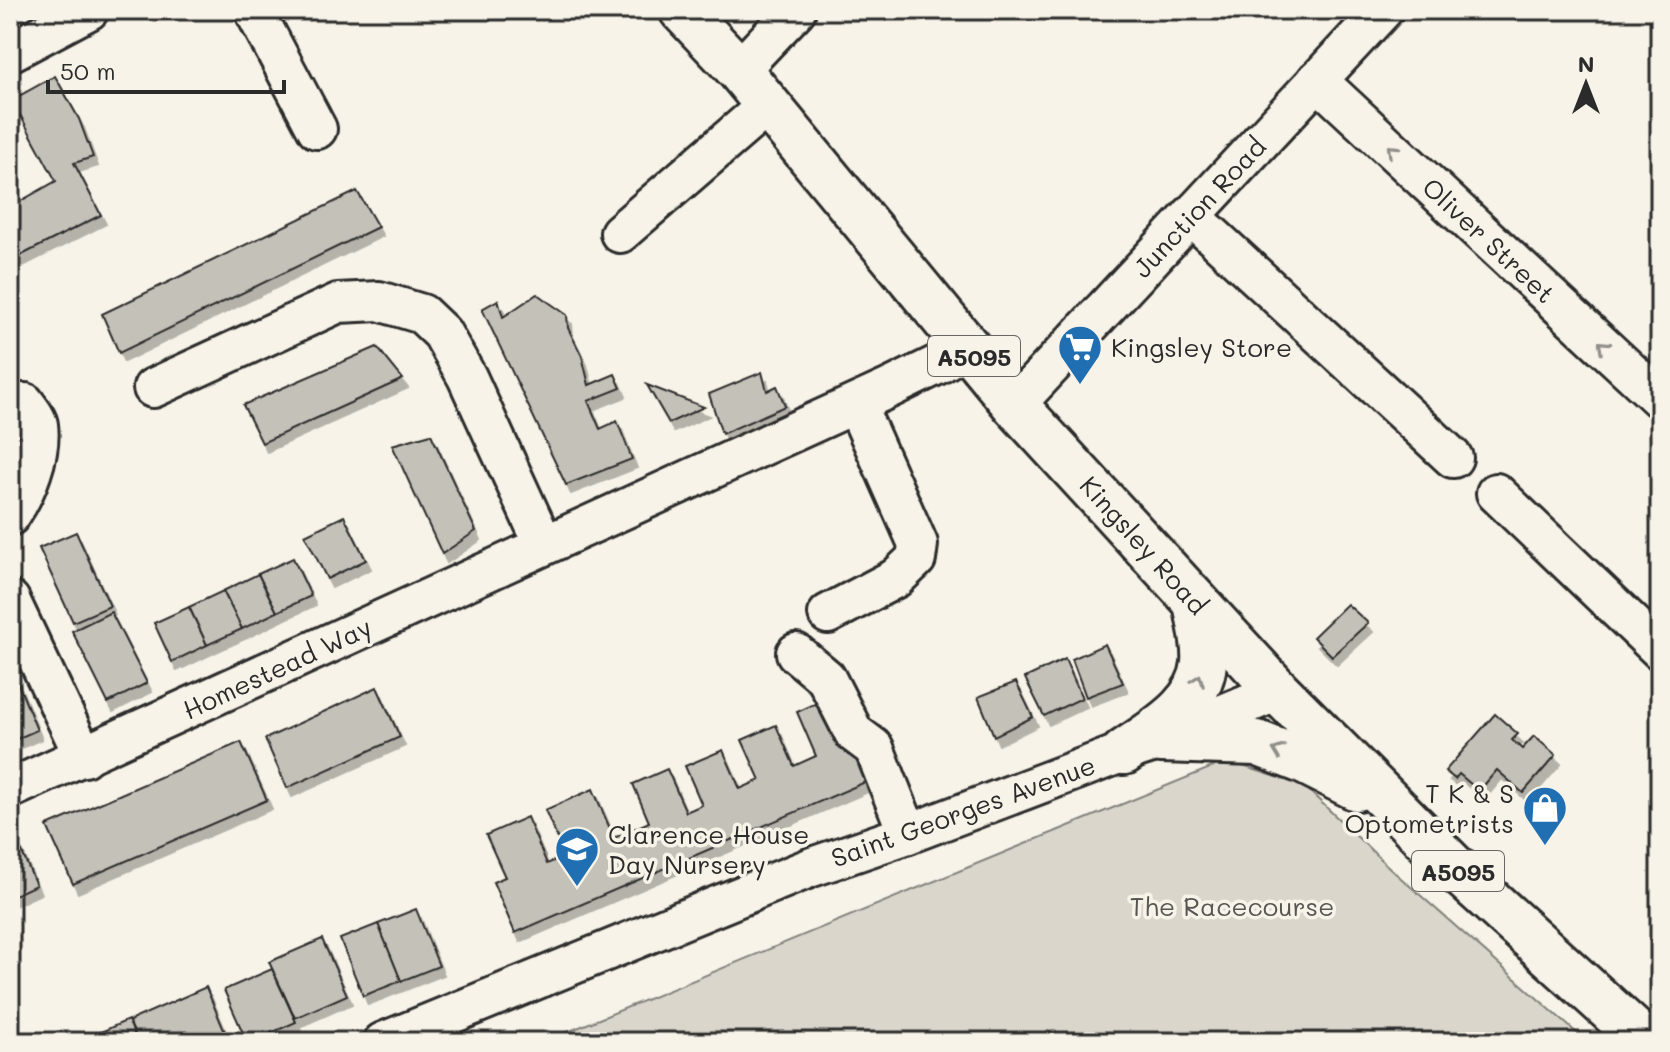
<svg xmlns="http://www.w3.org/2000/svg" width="1670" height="1052" font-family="Mali,sans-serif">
<defs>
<filter id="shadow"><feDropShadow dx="5" dy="9" stdDeviation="0" flood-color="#0004"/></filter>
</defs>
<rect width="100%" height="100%" fill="#f7f3e8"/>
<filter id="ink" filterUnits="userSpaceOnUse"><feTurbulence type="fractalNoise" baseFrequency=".0125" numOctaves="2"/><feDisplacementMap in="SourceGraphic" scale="16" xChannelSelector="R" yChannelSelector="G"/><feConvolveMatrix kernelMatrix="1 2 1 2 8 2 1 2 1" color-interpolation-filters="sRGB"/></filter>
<g filter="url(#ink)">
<!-- green -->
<polygon fill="#dad6cc" stroke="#82807c" stroke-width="2" points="1227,761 1304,786 1394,872 1587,1042 543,1042"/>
<!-- building -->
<g fill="#c4c1b9" stroke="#2b2b2b" stroke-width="2" filter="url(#shadow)">
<polygon points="55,76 79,119 93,157 74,163 101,215 10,261 10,207 56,181 12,100"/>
<polygon points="357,191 378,227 119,353 102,314"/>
<polygon points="537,294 567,315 568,328 582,356 589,385 615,374 621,388 588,401 600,429 617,421 632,459 566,485 482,309 498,300 503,317"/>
<polygon points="377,347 403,379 262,443 243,405"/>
<polygon points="762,372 767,391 777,386 785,406 722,434 709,394"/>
<polygon points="647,385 704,407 669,423"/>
<polygon points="431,434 476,531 442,554 392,445"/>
<polygon points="344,516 366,560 327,579 305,535"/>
<polygon points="76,532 110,606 73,622 39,548"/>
<polygon points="293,558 311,596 277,612 258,574"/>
<polygon points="258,574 277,612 242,629 223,591"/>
<polygon points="223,591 242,629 207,645 189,607"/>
<polygon points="1347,604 1368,623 1332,656 1313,637"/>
<polygon points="189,607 207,645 172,662 154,623"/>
<polygon points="111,612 147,683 108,703 72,631"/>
<polygon points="1105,644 1123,683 1086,697 1072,659"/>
<polygon points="1065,659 1082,698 1044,716 1025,678"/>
<polygon points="10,664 37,730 10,742"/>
<polygon points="1016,682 1033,717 994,736 978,697"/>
<polygon points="377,687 400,737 287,788 265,739"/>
<polygon points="830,697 877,777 515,933 493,882 505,877 486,835 527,817 547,864 565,856 545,810 593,789 614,838 649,822 633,784 667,769 686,812 702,805 685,766 723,750 740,789 760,780 742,740 776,725 794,766 816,756 797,712"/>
<polygon points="1495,714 1518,734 1512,740 1522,749 1534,736 1556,755 1523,793 1497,770 1479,791 1459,774 1455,779 1445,771"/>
<polygon points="241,742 267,800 73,884 47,826"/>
<polygon points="18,843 36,885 10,897 10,847"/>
<polygon points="416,909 439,966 401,981 378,924"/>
<polygon points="378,924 401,981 363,996 340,939"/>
<polygon points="322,939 347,995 295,1018 269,962"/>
<polygon points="272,969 296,1022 251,1042 247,1042 224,990"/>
<polygon points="206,987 229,1042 138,1042 129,1021"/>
<polygon points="128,1020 138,1042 78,1042"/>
</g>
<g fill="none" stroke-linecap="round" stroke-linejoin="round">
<!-- minor casing -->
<g stroke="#2b2b2b" stroke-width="44">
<g id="minor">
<polyline points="254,10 317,129"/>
<polyline points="10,52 89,10"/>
<polyline points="739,70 796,10"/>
<polyline points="1317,80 1660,399"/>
<polyline points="1191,216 1453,458"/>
<polyline points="620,233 767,106"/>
<polyline points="153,388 338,303 379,301 422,314 442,333 467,377 544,545"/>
<path d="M10,404L25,403C29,409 37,418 38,425C42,454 26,493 10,516"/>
<polyline points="1015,405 1383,10"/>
<polyline points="1496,493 1660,650"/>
<polyline points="10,600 84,757"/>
<polyline points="828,614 896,578 916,559 918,544 856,404"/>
<polyline points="796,653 826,678 854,733 874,748 908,834"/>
<polyline points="10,789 890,388 939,364 967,347"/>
<polyline points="383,1042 812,867 908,834 1124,752 1161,740 1278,691"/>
</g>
</g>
<!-- major casing -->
<g stroke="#2b2b2b" stroke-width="50">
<g id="major">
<polyline points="682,10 739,70 1015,405 1278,691 1464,877 1646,1042"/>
<polyline points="1161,740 1257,743 1303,761 1357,788"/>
<path d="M1124,752C1155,730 1200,706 1204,663C1206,644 1199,621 1196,602"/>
</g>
</g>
<!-- minor -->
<use href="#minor" stroke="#f7f3e8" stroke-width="38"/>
<!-- major -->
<use href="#major" stroke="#f7f3e8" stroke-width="44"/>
</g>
<!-- one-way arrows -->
<defs><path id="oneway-chevron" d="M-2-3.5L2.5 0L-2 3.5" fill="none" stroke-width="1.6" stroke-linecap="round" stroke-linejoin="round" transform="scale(2)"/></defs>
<g stroke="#918f8a">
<use href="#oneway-chevron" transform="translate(1392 150) rotate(-137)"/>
<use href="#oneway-chevron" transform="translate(1603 346) rotate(-137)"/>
<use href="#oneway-chevron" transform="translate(1198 680) rotate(-70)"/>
<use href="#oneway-chevron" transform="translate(1278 751) rotate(-159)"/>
</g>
</g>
<!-- icons -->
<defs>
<g id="supermarket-pin" transform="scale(2.3)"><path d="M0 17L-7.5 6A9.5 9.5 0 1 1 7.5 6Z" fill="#1f6fb2" stroke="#f7f3e8"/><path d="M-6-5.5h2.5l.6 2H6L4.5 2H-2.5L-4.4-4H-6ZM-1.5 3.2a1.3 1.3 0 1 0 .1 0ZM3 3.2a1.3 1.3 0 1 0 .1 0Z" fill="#fff"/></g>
<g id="shop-pin" transform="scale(2.3)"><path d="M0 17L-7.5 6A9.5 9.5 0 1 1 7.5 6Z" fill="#1f6fb2" stroke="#f7f3e8"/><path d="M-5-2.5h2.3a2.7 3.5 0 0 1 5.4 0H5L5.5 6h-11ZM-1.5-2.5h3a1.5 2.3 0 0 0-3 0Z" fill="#fff"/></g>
<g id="school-pin" transform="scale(2.3)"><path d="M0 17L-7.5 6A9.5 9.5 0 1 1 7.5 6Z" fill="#1f6fb2" stroke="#f7f3e8"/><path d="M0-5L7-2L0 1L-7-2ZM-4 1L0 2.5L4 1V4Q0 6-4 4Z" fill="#fff"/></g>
</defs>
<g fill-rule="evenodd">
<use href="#supermarket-pin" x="1080" y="347"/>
<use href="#shop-pin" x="1545" y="808"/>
<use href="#school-pin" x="577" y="849"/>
</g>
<g text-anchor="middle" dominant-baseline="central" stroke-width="7" stroke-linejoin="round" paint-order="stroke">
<!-- shield labels -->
<g fill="#f7f3e8" stroke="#686764" stroke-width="2">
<rect x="928" y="336" width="92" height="40" rx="6"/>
<rect x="1412" y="851" width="92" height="40" rx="6"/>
</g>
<g font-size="24" font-weight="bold" fill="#2b2b2b">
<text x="974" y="356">A5095</text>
<text x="1458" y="871">A5095</text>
</g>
<!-- street labels -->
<g font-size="26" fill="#2b2b2b" stroke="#f7f3e8">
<text transform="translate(1199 207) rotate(-47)">Junction Road</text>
<text transform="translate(1489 240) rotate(43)">Oliver Street</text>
<text transform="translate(1144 545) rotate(48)">Kingsley Road</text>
<text transform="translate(277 668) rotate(-25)">Homestead Way</text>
<text transform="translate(963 811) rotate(-20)">Saint Georges Avenue</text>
</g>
<!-- poi labels -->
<g font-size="26" fill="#2b2b2b" stroke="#f7f3e8" text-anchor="start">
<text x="1111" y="347">Kingsley Store</text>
<text x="1514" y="793" text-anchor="end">T K &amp; S<tspan x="1514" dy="30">Optometrists</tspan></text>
<text x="608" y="834">Clarence House<tspan x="608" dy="30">Day Nursery</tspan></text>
</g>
<!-- park labels -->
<g font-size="26" fill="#575653" stroke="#f7f3e8">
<text x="1232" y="906">The Racecourse</text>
</g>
</g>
<!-- margin -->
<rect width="1670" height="1052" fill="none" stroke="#f7f3e8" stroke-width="40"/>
<rect x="20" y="20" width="1630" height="1012" fill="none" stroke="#2b2b2b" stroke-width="3" filter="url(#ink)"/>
<!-- north arrow -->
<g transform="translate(1586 84)" stroke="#f7f3e8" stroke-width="6" paint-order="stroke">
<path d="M0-6L14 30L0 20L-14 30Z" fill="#2b2b2b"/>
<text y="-12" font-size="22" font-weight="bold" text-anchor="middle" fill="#2b2b2b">N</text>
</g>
<!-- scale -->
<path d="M48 80v12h236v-12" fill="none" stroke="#2b2b2b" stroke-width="4"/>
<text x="60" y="80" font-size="24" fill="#2b2b2b" stroke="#f7f3e8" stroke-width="6" paint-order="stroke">50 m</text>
</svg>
